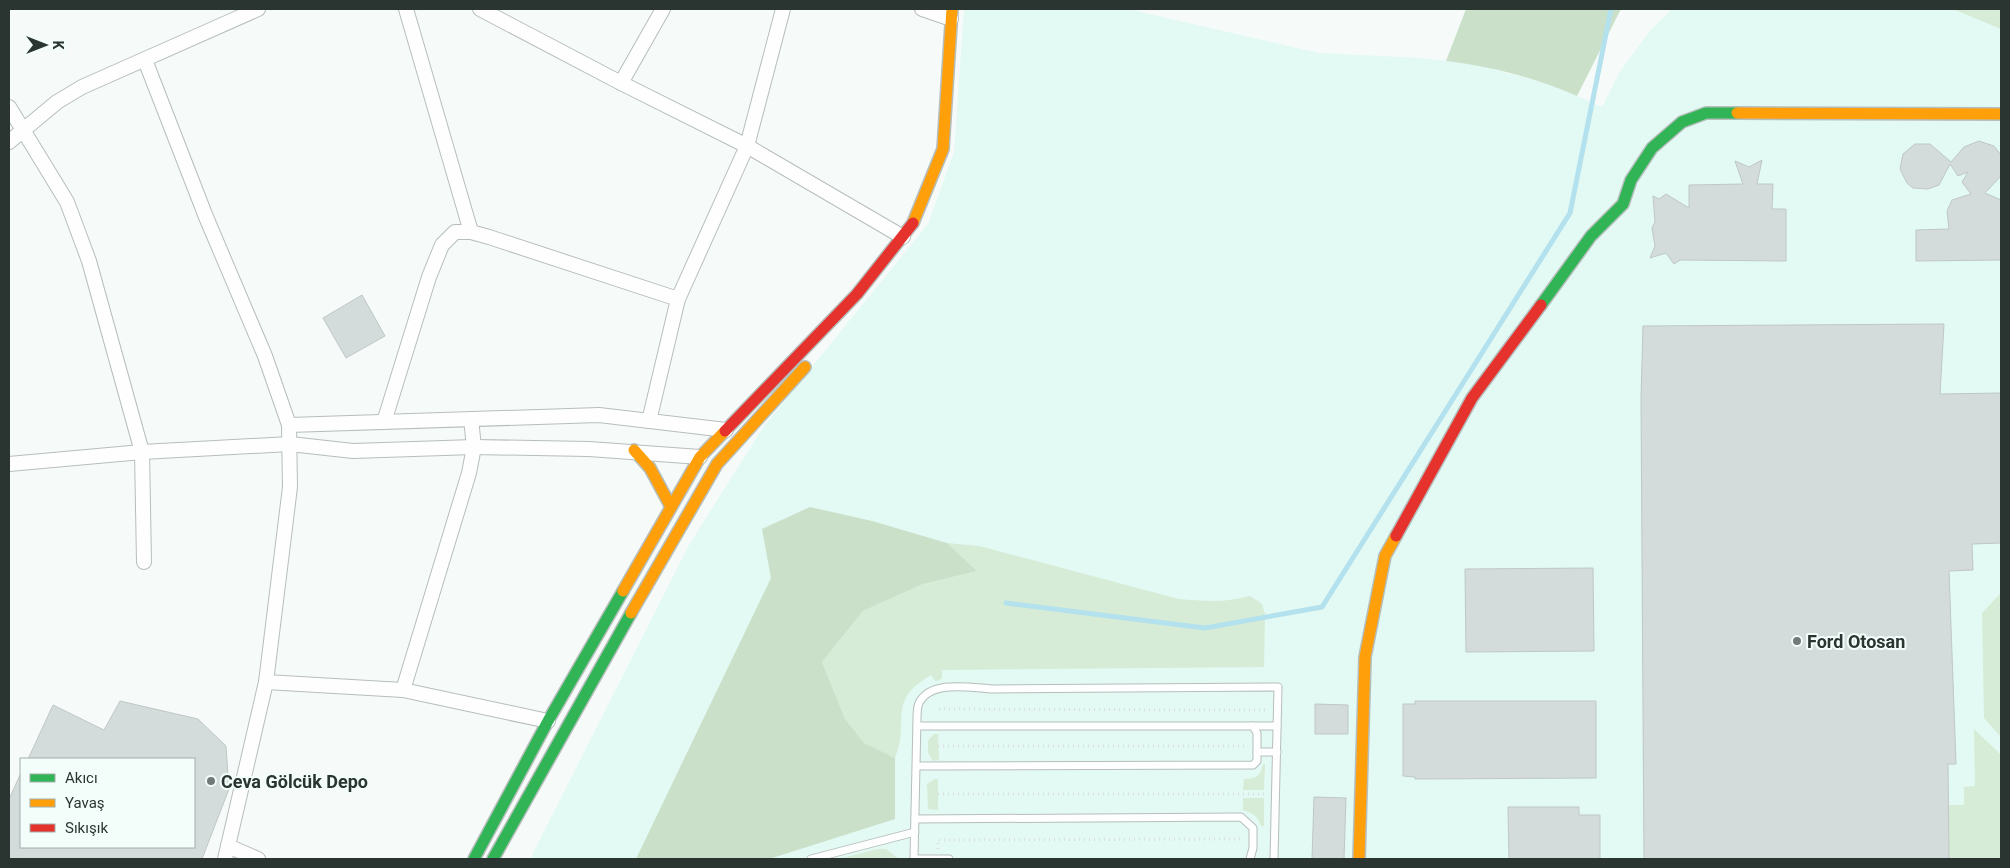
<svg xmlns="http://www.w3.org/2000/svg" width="2010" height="868" font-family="Roboto,sans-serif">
<rect width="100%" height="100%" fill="#f6fbfa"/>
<!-- built -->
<polygon fill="#e2f9f4" points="964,9 1128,9 1319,53 1421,58 1474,64 1555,86 1602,107 1619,73 1649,32 1672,9 2001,9 2001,859 530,859 689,545 764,426 928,224 954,152"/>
<!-- green -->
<g fill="#d7ecd6">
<polygon points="1953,9 2001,9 2001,29"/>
<path d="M947,543L979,546L1179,599C1203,601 1226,603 1250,596L1262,604L1265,614L1264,667L942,670V678L938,681H935L931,675C885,702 911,720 895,758L864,744L845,719L822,662L863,611L923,584L977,571Z"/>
<polygon points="2001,593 2001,737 1984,718 1982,613"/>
<polygon points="1974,729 2001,755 2001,859 1949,859 1948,805 1964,805 1964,787 1975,786"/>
<polygon points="934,734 938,734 939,760 933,761 928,753 928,741"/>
<path d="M1263,764H1265L1264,790H1243L1244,779C1255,779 1262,776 1263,764Z"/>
<polygon points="935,779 938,779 938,810 928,809 927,784"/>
<path d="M1243,798H1264V826H1261C1258,816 1253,813 1243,810Z"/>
<polygon points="877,849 886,849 899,859 839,859"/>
</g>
<!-- forest -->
<g fill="#cbe0c9">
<path d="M1466,9H1621L1577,96C1536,78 1490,66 1446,61Z"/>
<polygon points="810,507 872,521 947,543 977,571 923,584 863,611 822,662 845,719 864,743 895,758 895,819 769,859 636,859 771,578 762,529"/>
</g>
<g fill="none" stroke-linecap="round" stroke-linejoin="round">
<!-- stream -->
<polyline stroke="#b4e1ee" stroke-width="5" points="1006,603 1205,628 1322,607 1570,213 1611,9"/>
</g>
<!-- building -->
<g fill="#d3dbdb" stroke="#bfc7c7">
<polygon points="1979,141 1994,146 2001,155 2001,176 1985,193 2001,200 2001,260 1916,261 1916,230 1949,229 1947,211 1952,200 1971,194 1962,182 1968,172 1958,176 1950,164 1939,185 1928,189 1913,188 1907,183 1900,169 1903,154 1915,144 1930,144 1951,162 1964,147"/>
<polygon points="1762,160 1757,184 1773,184 1772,209 1786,209 1786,261 1680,260 1674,264 1666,253 1650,258 1655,246 1652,228 1655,222 1653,196 1659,199 1666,194 1689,208 1689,185 1743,184 1735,161 1749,167"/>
<polygon points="362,295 385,336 346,358 323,318"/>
<polygon points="1944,324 1940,394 2001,393 2001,543 1972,544 1973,570 1949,571 1956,764 1948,764 1949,859 1644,859 1641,398 1643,326"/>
<polygon points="1593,568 1594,651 1466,652 1465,569"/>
<polygon points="120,701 198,719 226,746 229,789 202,859 9,859 9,799 21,773 21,847 194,847 194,759 28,759 53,705 104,730"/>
<polygon points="1415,701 1596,701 1596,778 1415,779 1415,777 1403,776 1403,704 1415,704"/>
<polygon points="1315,704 1348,705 1348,734 1315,734"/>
<polygon points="1314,797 1346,798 1344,859 1312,859"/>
<polygon points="1508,807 1579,807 1579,815 1600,815 1600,859 1509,859"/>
</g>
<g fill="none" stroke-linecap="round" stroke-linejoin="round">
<!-- lane casing -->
<g stroke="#b6bebc" stroke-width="9">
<g id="lane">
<polyline points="917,726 1253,726 1257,733 1257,761 1253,765 917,766"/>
<polyline points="1253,726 1277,726"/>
<polyline points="1257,752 1277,752"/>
<polyline points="915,819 1241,817 1253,828 1253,848 1250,859"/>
<polyline points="811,859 915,832"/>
<path d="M949,859H914L917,719C917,714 917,708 919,703C931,679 972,688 994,689L1278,687L1274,859"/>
</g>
</g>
<!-- street casing -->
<g stroke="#b6bebc" stroke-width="16">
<g id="street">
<polyline points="406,9 471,232"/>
<polyline points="480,9 621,83 747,146 903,237"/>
<polyline points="922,9 951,19"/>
<polyline points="145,60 206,217 265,356 289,425 290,487 266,682 225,859"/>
<polyline points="621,83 663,9"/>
<polyline points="9,107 67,202 89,261 142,452 144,562"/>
<polyline points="9,142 57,102 82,87 258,9"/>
<polyline points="649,421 678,299 747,146 783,9"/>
<polyline points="384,422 429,277 442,245 455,232 471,232 489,237 678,299"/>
<polyline points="289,425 599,415 726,430"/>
<polyline points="9,464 142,452 290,444 353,451 474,447 589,449 700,457"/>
<polyline points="266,682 403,690 548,721"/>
<polyline points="403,690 469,473 474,447 471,419"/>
<polyline points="228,846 258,859"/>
</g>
</g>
<!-- fast casing -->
<g stroke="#b6bebc" stroke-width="14">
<g id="fast">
<polyline points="1541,305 1591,236 1623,204 1631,180 1652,148 1682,122 1706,113 1737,113"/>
<polyline points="474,859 548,721 623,591"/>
<polyline points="493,859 631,613"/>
</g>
</g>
<!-- slow casing -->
<g stroke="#b6bebc" stroke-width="14">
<g id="slow">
<polyline points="1737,113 2001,114"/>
<polyline points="913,223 943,149 952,9"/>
<polyline points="634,450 650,468 671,507"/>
<polyline points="623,591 700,457 725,431"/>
<polyline points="631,613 717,464 805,367"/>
<polyline points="1359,859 1365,657 1385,556 1396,536"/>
</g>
</g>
<!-- jam casing -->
<g stroke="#b6bebc" stroke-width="14">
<g id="jam">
<polyline points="725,431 857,294 913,223"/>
<polyline points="1396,536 1472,398 1541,305"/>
</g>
</g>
<!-- path -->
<g stroke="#dcdfde" stroke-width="3" stroke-dasharray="1 4" stroke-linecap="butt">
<polyline points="939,709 1265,710 1265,713"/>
<polyline points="938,746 1247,746"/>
<polyline points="938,794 1265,794"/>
<polyline points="938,849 938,840 1244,839"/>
</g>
<!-- lane -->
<use href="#lane" stroke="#fefefe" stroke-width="7"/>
<!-- street -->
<use href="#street" stroke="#fefefe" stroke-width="14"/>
<!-- fast -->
<use href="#fast" stroke="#30b455" stroke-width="11"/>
<!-- slow -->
<use href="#slow" stroke="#ff9f0a" stroke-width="11"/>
<!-- jam -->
<use href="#jam" stroke="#e5322d" stroke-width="11"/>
</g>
<!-- markers -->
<g fill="#717a78" stroke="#f3fefb" stroke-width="2">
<circle cx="1797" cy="641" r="5"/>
<circle cx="211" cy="781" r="5"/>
</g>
<g text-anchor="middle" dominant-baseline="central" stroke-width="4" stroke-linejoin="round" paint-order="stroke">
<!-- poi labels -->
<g font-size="18" font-weight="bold" fill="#2a3532" stroke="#f3fefb" text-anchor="start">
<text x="1807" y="641">Ford Otosan</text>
<text x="221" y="781">Ceva Gölcük Depo</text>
</g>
</g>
<!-- border -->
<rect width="2010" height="868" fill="none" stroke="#2a3532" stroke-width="20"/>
<!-- legend -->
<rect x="20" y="758" width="175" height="90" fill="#f3fefb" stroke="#a3aeab"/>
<rect x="30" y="774" width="25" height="8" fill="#30b455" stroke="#a3aeab"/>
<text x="65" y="783" font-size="15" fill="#2a3532">Akıcı</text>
<rect x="30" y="799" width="25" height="8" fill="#ff9f0a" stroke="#a3aeab"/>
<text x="65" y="808" font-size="15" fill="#2a3532">Yavaş</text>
<rect x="30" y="824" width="25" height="8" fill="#e5322d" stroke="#a3aeab"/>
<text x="65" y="833" font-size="15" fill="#2a3532">Sıkışık</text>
<!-- north arrow -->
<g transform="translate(45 45) rotate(90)" stroke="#f3fefb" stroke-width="4" paint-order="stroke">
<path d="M0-4L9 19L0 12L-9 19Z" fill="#2a3532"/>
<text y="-8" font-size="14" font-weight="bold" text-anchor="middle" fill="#2a3532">K</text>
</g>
</svg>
